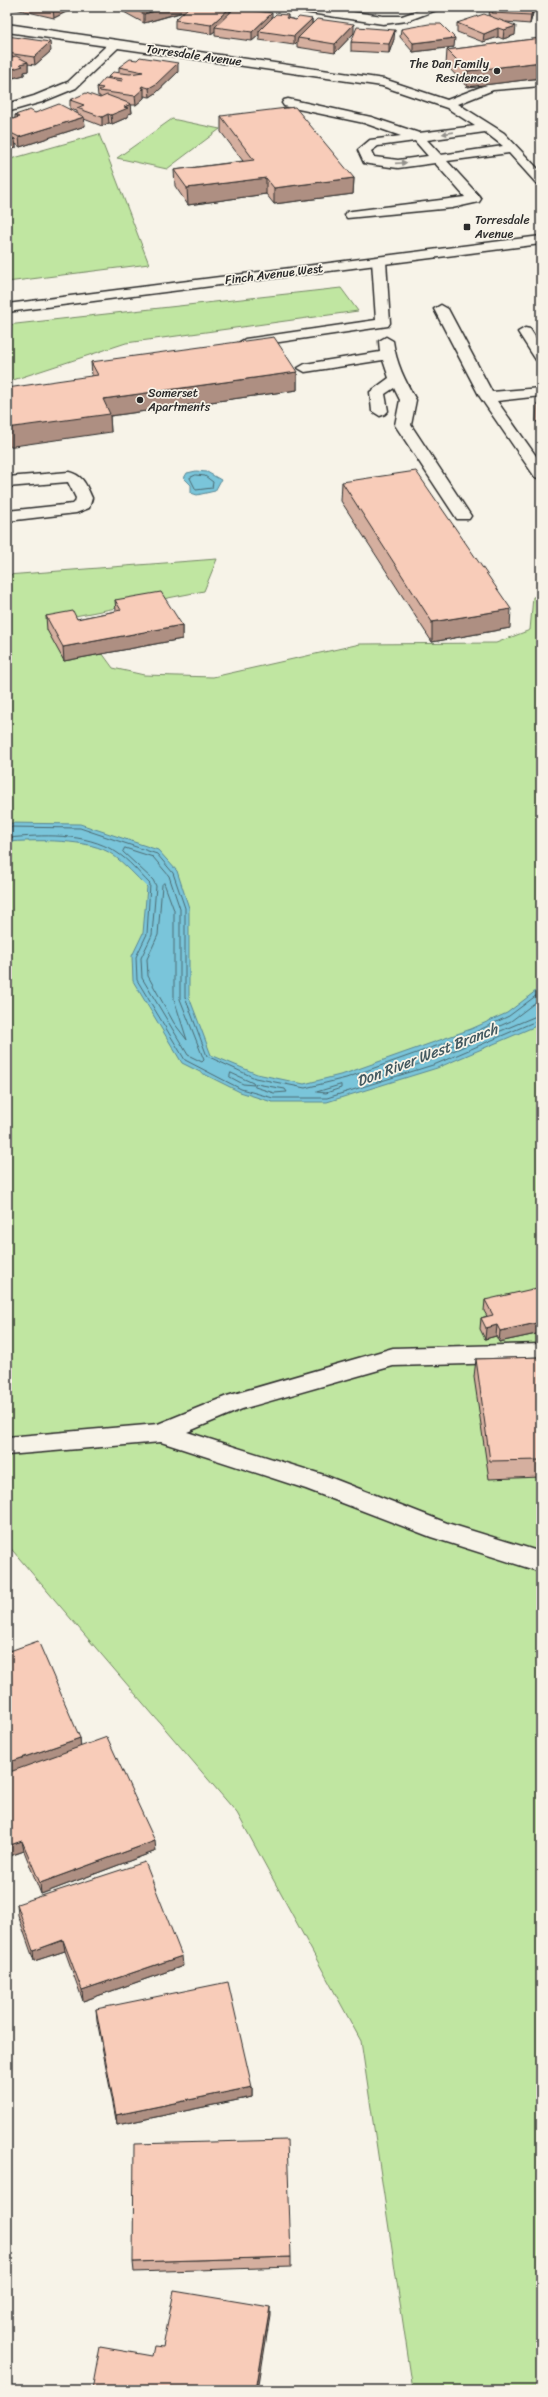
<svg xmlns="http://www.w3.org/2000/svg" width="548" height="2397" font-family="Sriracha,sans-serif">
<rect width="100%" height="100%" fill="#f7f3e8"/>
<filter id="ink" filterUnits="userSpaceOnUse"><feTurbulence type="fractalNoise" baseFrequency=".025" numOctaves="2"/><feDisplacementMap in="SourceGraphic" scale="8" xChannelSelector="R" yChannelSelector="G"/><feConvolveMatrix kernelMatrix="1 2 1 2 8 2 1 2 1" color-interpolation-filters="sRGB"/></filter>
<g filter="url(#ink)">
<!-- green -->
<g fill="#c0e6a1" stroke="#768866">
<polygon points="172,119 220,129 167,169 117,158"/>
<polygon points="99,134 149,264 7,282 7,160"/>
<polygon points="341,288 358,311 126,343 7,382 7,325"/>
<polygon points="217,559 204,591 75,616 113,668 144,675 213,677 360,644 496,643 530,630 533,597 541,596 541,2390 413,2390 361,2041 237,1813 7,1544 7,575"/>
</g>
<!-- water -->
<g fill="#7ac5da" stroke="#5a8794">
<polygon points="196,471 207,472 221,480 215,491 197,495 191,493 191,485 184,478 187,473"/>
<path d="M7,823L80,824L158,850L177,871L189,908V997L211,1055L257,1074L304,1084L344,1074L471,1029L507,1013L541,987V1022L536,1026L437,1068L327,1102H272L240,1092L182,1063L133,981L132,956L143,933L147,887C136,876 125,864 113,855C91,838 34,840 7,842Z"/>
</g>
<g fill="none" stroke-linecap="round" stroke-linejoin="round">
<!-- shore -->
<g stroke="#4b6971" stroke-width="1">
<polygon points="196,475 205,476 213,482 212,488 196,490 190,478"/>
<polyline points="7,827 80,828 157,854 173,873 185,908 185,997 207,1056 255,1078 305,1088 346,1078 473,1033 509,1016 541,992"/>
<path d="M7,838C42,835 85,832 116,852C129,860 139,873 150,884L147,934L136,957L137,980L185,1060L241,1089L273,1098H327L436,1064L541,1019"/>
<polygon points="125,848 153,857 169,876 180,909 180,999 204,1060 202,1062 188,1055 142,978 141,958 152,935 156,886 153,880 123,852"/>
<polygon points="164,883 174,910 174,999 187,1040 174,1023 148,976 147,959 158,935 162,885"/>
<polyline points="541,998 511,1021 475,1037 358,1081 360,1083 434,1059 541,1014"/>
<polygon points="231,1073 253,1083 254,1085 243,1084 230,1077"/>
<polygon points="256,1084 285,1089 287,1092 274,1093 255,1087"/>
<polygon points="341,1085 341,1088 326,1093 317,1092"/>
</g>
<!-- minor casing -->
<g stroke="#2b2b2b" stroke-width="3">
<g id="minor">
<polygon points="284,7 315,7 383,16 402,16 428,7 437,7 439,9 407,21 383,24 290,10"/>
<path d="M7,24L384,79L447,100L491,83L541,78V86L493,90L458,104L504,133L541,172V184L536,183L509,153L447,161L479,196L481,199L479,202L452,208L347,218L345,215L347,212L352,211L465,197L435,163L398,168L369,164L364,163L358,150L370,140L401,136L364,123L284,106L282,103L284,100L288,99L371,117L419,133L475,126L447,108L382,86L118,48L76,88L42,102L7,112V104L34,96L68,82L106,46L7,32ZM485,132L503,146L441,155L427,140ZM415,141L428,156L398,160L374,157L371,151L378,146Z"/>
<polygon points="379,257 386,261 390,323 388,326 245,347 238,343 245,339 376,320 372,261"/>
<polygon points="441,305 448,309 492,392 541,388 541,396 497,401 541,463 541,479 535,477 480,397 434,309"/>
<polygon points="525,328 530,329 541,346 541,361 536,360 518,332"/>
<path d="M386,337L393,341C396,363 405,381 416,400L411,425L471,516L469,519H457L395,425L400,400L394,388L385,394L388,411L385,414L380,416L372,411L370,392L389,378L383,360L305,372L298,368L305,364L380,352L379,341Z"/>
<path d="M69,472C84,476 86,485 92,498L89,508L76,513L7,521V511L73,504L75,502L76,498L68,482L7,487V477Z"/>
<polygon points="541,1344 541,1362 393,1366 242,1409 187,1432 324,1475 447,1523 541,1552 541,1572 431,1537 306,1489 161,1442 7,1455 7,1437 158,1424 227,1396 393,1348"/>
</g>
</g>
<!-- major casing -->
<g stroke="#2b2b2b" stroke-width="3">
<polygon id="major" points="541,236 541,244 7,312 7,304"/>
</g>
<!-- minor -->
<use href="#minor" fill="#f7f3e8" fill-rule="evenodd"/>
<!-- major -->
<use href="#major" fill="#f7f3e8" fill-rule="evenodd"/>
</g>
<!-- wall -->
<g fill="#d5af9f" stroke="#2b2b2b">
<polygon points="7,7 74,7 74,8 54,18"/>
<polygon points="122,7 230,8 230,12 272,17 288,15 288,18 296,20 312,19 312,24 354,33 335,53 297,47 297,42 294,45 259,40 259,35 252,41 215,36 215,31 211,34 175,29 175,20 184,12 144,23 122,11"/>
<polygon points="490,7 535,7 530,24 506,22 515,35 503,39 498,37 483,42 457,32 457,23 489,16"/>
<polygon points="401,29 454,47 413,52 400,37"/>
<polygon points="7,36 51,51 35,65 28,64 28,71 24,72 24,75 13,78 10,76 7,77"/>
<polygon points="541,38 541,78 467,87 446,65 447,50"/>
<polygon points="394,39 389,53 351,51 351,42"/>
<polygon points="119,67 178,72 156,93 150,97 144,96 144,98 136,105 131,105 132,113 128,114 128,117 112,124 109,123 102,126 84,119 85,126 20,147 16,144 16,148 7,151 7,121 15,118 15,115 35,113 77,114 77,111 70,109 70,100 100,98 100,96 98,96 97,87 108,79 108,77 119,73"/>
<polygon points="221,116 354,178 353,194 274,204 266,194 188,205 175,186 174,170 243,161 221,132"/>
<polygon points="91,362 297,372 297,390 110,416 111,432 92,376"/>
<polygon points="541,402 541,428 536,421 537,403"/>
<polygon points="342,482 510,628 432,642 341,501"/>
<polygon points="115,600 182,625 182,639 64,661 47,630 46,616 77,619 116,611"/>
<polygon points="541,1297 541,1333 499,1342 496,1336 485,1339 480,1329 481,1318 487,1316 484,1311 485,1300"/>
<polygon points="541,1357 541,1477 489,1479 474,1377 476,1359"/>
<polygon points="80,1738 80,1747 156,1851 41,1894 24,1851 7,1857"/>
<polygon points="17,1904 183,1966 83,2001 65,1951 34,1961 18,1915"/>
<polygon points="96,2009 252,2087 252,2097 117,2125 97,2020"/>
<polygon points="291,2257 291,2267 134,2272 133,2262"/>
</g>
<!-- shaded-wall -->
<g fill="#ae8f82" stroke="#2b2b2b">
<polygon points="58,7 74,7 74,8 54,18 53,9"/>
<polygon points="170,7 189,7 189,10 144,23 144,14"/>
<polygon points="533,7 535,7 534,8 530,24 531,15"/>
<polygon points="230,8 230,16 215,27 215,31 211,34 211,25"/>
<polygon points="272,13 272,21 259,31 259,35 252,41 252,32"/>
<polygon points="312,19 312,27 298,38 297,42 294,45 294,36"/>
<polygon points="354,24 354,33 335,53 335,44"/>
<polygon points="516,26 515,35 503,39 504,30"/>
<polygon points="498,28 498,37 483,42 484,34"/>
<polygon points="395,30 394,39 389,53 389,44"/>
<polygon points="455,38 454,47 413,52 413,43"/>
<polygon points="50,42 51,51 35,65 34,57"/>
<polygon points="28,62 28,71 24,72 24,75 13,78 13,69 20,64"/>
<polygon points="541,62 541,78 467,87 468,71"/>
<polygon points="178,63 178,72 156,93 150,97 149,88"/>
<polygon points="9,67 10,76 7,77 7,68"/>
<polygon points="142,86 143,90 144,88 144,98 136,105 135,96 141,88"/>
<polygon points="131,104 132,113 128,114 128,117 112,124 111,115 124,107"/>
<polygon points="108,114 109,123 102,126 102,117"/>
<polygon points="84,117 85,126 20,147 19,137"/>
<polygon points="15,139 16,148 7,151 7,141"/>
<polygon points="266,178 266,194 188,205 187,188"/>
<polygon points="354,178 353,194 274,204 274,188"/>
<polygon points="297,372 297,390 110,416 111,432 7,447 7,428 103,399"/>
<polygon points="511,609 510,628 432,642 432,622"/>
<polygon points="182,625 182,639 64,661 63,647"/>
<polygon points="541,1322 541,1333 499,1342 500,1331"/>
<polygon points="497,1325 496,1336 485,1339 486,1328"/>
<polygon points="80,1738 81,1749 7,1775 7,1763"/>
<polygon points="22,1841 24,1851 7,1857 7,1846"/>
<polygon points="155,1841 156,1851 41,1894 40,1883"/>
<polygon points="63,1940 65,1951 34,1961 33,1951"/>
<polygon points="182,1956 183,1966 83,2001 82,1990"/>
<polygon points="252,2087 252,2097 117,2125 116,2115"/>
<polygon points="270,2307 270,2316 258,2390 256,2390"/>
</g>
<!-- building -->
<g fill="#f8ccb9" stroke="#2b2b2b">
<polygon points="43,7 58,7 53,9"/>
<polygon points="130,7 170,7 144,14"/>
<polygon points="189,7 204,7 230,8 211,25 175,20"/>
<polygon points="490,7 533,7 531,15 492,13 493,9 489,8"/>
<polygon points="235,8 272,13 252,32 215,27"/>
<polygon points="276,14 288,15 286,18 296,20 299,17 312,19 294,36 259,31"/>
<polygon points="484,14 516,26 504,30 498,28 484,34 457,23"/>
<polygon points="317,19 354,24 335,44 298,38"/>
<polygon points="429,24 441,24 455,38 413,43 401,29"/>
<polygon points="357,27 395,30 389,44 351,42"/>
<polygon points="7,36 50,42 34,57 7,53"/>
<polygon points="541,38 541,62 468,71 447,50"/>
<polygon points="16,56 28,62 20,64 23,66 13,69 9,67 7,68 7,58 8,58"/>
<polygon points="140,57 178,63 156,84 149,88 142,86 141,88 144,88 135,96 99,91 103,88 97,87 105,78 122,81 124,79 108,77 113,72 130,74 143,72 119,67 130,59 137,60"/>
<polygon points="86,93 100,98 107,95 131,104 124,107 128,108 111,115 108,114 102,117 77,108 84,105 70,100"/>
<polygon points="59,104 84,117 19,137 7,131 7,121 19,117 15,115 30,110 35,113"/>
<polygon points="295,107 354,178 274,188 266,178 187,188 174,170 254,160 221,116"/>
<polygon points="7,135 15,139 7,141"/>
<polygon points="274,337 297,372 103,399 110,414 7,428 7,388 98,375 91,362"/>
<polygon points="541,402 541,408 537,403"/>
<polygon points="416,471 511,609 432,622 342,482"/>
<polygon points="161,592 182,625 63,647 46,616 73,611 77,619 121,610 115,600"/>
<polygon points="537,1288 541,1297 541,1322 500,1331 497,1325 486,1328 481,1318 493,1315 485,1300"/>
<polygon points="541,1357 541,1460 490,1461 476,1359"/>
<polygon points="38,1641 80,1738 7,1763 7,1652"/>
<polygon points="107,1737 155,1841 40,1883 22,1841 7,1846 7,1773"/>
<polygon points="145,1862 182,1956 82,1990 63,1940 33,1951 17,1904"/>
<polygon points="228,1982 252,2087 116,2115 96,2009"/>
<polygon points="287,2140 291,2257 133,2262 134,2144"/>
<polygon points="174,2291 270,2307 256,2390 92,2390 100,2347 152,2356 154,2346 163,2347"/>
</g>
<!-- one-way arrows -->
<defs><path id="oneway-solid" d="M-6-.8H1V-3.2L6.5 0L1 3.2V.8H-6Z"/></defs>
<g fill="#918f8a">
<use href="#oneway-solid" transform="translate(448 133) rotate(172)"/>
<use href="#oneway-solid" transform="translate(401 163) rotate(-4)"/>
</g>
</g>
<!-- markers -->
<g fill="#2b2b2b" stroke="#f7f3e8" stroke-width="1.5">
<circle cx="497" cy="71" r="4"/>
<rect x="463" y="223" width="8" height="8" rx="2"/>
<circle cx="140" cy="400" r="4"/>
</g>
<g text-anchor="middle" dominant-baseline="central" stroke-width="3.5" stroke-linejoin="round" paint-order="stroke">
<!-- far-street labels -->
<g font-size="12" fill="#2b2b2b" stroke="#f7f3e8">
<text transform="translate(194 55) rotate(8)">Torresdale Avenue</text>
<text transform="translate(274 274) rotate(-7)">Finch Avenue West</text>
</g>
<!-- far-poi labels -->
<g font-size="12" fill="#2b2b2b" stroke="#f7f3e8" text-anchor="start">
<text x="489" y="64" text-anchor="end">The Dan Family<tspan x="489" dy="14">Residence</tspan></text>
<text x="475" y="220">Torresdale<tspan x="475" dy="14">Avenue</tspan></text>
<text x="148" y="393">Somerset<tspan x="148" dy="14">Apartments</tspan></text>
</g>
<!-- water labels -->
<g font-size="15" font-style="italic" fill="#435960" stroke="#f7f3e8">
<text transform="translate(427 1055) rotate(-21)">Don River West Branch</text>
</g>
</g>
<!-- margin -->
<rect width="548" height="2397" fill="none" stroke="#f7f3e8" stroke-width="24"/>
<rect x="12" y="12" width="524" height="2373" fill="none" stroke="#2b2b2b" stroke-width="1.5" filter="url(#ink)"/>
</svg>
